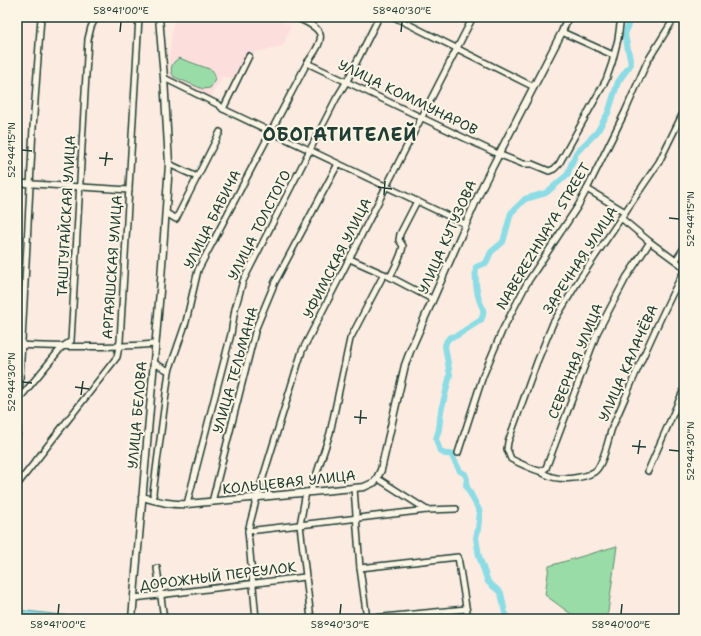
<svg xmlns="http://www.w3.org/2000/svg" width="701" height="636" font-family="'Shantell Sans',sans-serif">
<rect width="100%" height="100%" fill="#fcebe1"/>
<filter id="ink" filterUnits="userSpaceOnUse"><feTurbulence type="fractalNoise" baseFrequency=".025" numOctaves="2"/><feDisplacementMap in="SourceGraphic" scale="8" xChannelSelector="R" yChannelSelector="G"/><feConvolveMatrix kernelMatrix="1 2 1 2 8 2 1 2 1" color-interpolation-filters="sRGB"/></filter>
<g filter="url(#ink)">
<!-- built -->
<polygon fill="#fcdedd" points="174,17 271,17 291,26 283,46 247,54 234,79 222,76 211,97 170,79 169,58"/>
<!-- green -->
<g fill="#9adca7" stroke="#5c8c6e">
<path d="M179,58L212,70C217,76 215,82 210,88L203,89L174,77C169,70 171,63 179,58Z"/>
<polygon points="617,546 607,619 572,619 571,614 545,595 549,566"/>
</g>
<!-- water -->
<polygon fill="#8bdce5" stroke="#609c9e" points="17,610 72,616 83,619 17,619"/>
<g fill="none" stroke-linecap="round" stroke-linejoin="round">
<!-- river -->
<path stroke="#8bdce5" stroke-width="6" d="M509,619L505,613L501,593L488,582L479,556L476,538L478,529L480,512L466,485L467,479L465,474L460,471L451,454H445L440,451L436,439L439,429L441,411L450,375L445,346C446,340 450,336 456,336L481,320C487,309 480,306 478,296C476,287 475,276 476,267L486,263L491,252L503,242L511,213L525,199L546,193L567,175L576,153L597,132L608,113L618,82L631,64L625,35L628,25L627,17"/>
<!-- minor casing -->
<g stroke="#1f3d34" stroke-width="8">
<g id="minor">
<polyline points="394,17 534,87"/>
<polyline points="562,32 613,55"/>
<polyline points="307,63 498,154 523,164 532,164 549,171 554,169 559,164 606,80 612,63 618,39 621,17"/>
<polyline points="164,78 219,105 223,109 465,224"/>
<polyline points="223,109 249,56"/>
<path d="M684,111L659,162L579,280L553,323L537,362L508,442L507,449L511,459C521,464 529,468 539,471C542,472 544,474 547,475C559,481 582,479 594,472C603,467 608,439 612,428C635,375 657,322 684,271"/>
<polyline points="169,164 197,177"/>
<polyline points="17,183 129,190"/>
<polyline points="587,189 625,212"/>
<polyline points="166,213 176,219 220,132"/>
<polyline points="621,218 650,242 684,267"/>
<polyline points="350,259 390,277 432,299"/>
<polyline points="676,260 684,248"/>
<path d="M390,277C395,267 401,257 403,246L399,240L400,234L417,201"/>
<path d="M17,345C63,347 109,348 155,344"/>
<polyline points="154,363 169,371"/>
<polyline points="19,399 62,347 71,341 88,39 91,27 96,17"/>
<polyline points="17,437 33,128 41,17"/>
<polyline points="458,453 483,376 502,331 527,283 578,206 587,189 625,112 647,62 675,17"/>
<polyline points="541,471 546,468 597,333 626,278 650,242"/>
<polyline points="648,471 684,389"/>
<polyline points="377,478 427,510"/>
<polyline points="17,485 117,357 120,341 139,17"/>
<polyline points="354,488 360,568 367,619"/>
<polyline points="311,491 330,433 350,339 384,274"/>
<polyline points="306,492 300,525 311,619"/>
<path d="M154,500L153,493L169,371L186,322L198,270L307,63C327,36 326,30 295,17"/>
<polyline points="212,502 256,328 275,282 338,164"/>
<polyline points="187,504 231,334 235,309 243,281 336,99 347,81 379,17"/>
<polyline points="248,531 427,510 456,509"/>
<polyline points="157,568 164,619"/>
<polyline points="360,568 458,557 468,619"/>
<polyline points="134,598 305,577"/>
<polyline points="256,619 248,531 257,497 302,351 473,17"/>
<polyline points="363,619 466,609"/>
</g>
</g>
<!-- major casing -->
<g stroke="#1f3d34" stroke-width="9">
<g id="major">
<path d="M142,497C157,501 170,505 187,504L364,487L375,482L381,470L405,365L411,349L483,185L562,32L568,17"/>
<polyline points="132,619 161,279 169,164 164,78 159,17"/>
</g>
</g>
<!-- minor -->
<use href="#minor" stroke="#fcf5e5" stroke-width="5"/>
<!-- major -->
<use href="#major" stroke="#fcf5e5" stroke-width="6"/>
</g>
</g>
<!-- ticks -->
<path fill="none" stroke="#1f3d34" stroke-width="1.5" d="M120,32L121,22M401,32L402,22M22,150L32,151M99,158L113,159M105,166L107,152M378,187L392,189M384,195L385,181M669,218L679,219M22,382L32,383M75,387L89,389M81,395L83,381M354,417L367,418M360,424L361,410M632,446L646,447M669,450L679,451M638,454L640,440M58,614L59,604M340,614L341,604M621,614L622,604"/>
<g text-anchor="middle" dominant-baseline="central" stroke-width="4" stroke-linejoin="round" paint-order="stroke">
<!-- street labels -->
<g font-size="14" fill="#1f3d34" stroke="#fcf5e5">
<text transform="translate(408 97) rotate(26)">УЛИЦА КОММУНАРОВ</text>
<text transform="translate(66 216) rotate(-87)">ТАШТУГАЙСКАЯ УЛИЦА</text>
<text transform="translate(212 219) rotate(-63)">УЛИЦА БАБИЧА</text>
<text transform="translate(259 225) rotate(-63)">УЛИЦА ТОЛСТОГО</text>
<text transform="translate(543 236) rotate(-59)">NABEREZHNAYA STREET</text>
<text transform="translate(447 237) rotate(-66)">УЛИЦА КУТУЗОВА</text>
<text transform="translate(337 258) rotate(-63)">УФИМСКАЯ УЛИЦА</text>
<text transform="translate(580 260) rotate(-57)">ЗАРЕЧНАЯ УЛИЦА</text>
<text transform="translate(112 267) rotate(-86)">АРГАЯШСКАЯ УЛИЦА</text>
<text transform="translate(575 361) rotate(-68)">СЕВЕРНАЯ УЛИЦА</text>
<text transform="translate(628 363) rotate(-66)">УЛИЦА КАЛАЧЁВА</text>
<text transform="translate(235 370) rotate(-74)">УЛИЦА ТЕЛЬМАНА</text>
<text transform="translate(137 415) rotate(-85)">УЛИЦА БЕЛОВА</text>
<text transform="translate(289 482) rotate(-6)">КОЛЬЦЕВАЯ УЛИЦА</text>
<text transform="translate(218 576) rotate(-7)">ДОРОЖНЫЙ ПЕРЕУЛОК</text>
</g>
<!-- district labels -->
<g font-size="18" font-weight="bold" letter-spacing="1" fill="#1f3d34" stroke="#fcf5e5">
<text x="340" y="135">ОБОГАТИТЕЛЕЙ</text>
</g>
</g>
<!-- margin -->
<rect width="701" height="636" fill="none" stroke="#fcf5e5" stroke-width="44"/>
<rect x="22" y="22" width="657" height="592" fill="none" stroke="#1f3d34" stroke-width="1.5"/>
<g font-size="10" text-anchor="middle" fill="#1f3d34">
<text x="121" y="14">58°41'00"E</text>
<text x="402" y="14">58°40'30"E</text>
<text transform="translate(11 150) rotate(-90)" y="4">52°44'15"N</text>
<text transform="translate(690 219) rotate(-90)" y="4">52°44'15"N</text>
<text transform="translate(11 382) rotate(-90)" y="4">52°44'30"N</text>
<text transform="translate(690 451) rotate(-90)" y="4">52°44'30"N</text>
<text x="58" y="628">58°41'00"E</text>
<text x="340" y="628">58°40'30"E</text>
<text x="621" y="628">58°40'00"E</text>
</g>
</svg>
